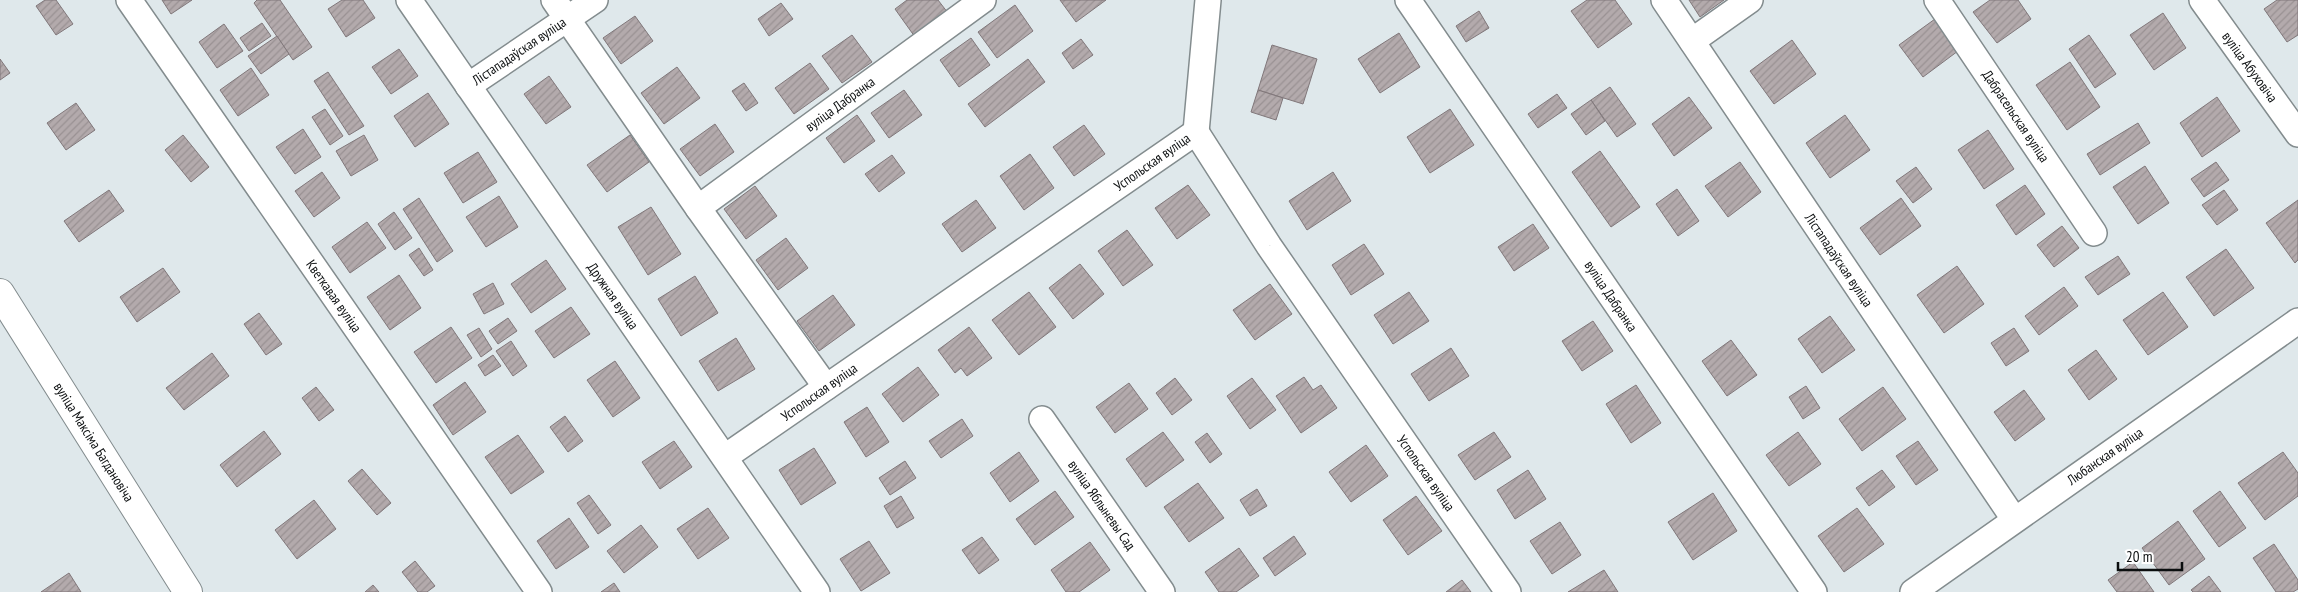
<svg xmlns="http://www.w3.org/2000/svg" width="2298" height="592" font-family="'PT Sans Narrow',sans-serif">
<defs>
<pattern id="building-hatch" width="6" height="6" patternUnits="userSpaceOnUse" patternTransform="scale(1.25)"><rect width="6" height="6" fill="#b3aaac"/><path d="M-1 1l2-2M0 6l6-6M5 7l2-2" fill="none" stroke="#999193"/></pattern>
</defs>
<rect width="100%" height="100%" fill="#dfe8eb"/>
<!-- building -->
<g fill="url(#building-hatch)" stroke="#80777a">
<polygon points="45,0 56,0 73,24 56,35 36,6"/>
<polygon points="162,0 192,0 171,14"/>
<polygon points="257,0 280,0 312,47 293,60 254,3"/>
<polygon points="342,0 363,0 375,18 346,37 328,9"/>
<polygon points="907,0 938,0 948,13 915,37 895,9"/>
<polygon points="1060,0 1106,0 1076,22"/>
<polygon points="1587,0 1615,0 1632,24 1598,48 1571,11"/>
<polygon points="1689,0 1724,0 1700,17"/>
<polygon points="1990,0 2018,0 2031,19 1997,43 1973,12"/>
<polygon points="2277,0 2298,0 2298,35 2287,42 2264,9"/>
<polygon points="781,3 793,19 769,36 758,19"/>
<polygon points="1015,5 1033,31 997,58 978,32"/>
<polygon points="1479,11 1489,28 1466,42 1456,26"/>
<polygon points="2163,13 2186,48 2154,70 2130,35"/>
<polygon points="635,16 653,41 621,64 603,38"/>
<polygon points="1935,19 1958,51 1923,77 1899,45"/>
<polygon points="262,23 271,36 249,51 240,38"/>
<polygon points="224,24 243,51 217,68 199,42"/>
<polygon points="1399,33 1420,67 1380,93 1358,59"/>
<polygon points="852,35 872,62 842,83 822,56"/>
<polygon points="2089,35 2116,74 2095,88 2069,49"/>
<polygon points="277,36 289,54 261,74 248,56"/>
<polygon points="971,38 990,65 959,87 940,60"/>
<polygon points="1081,39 1093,55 1073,69 1062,53"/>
<polygon points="1792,40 1816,74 1774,104 1750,71"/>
<polygon points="1272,45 1317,59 1303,104 1258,90"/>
<polygon points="399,49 418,76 391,94 372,67"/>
<polygon points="0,59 10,73 0,80"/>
<polygon points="1028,59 1045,82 985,127 968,104"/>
<polygon points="2070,62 2100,107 2067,130 2036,85"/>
<polygon points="810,63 829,89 794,114 775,88"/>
<polygon points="677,67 700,98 664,124 641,93"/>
<polygon points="251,68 269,95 238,116 220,90"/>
<polygon points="328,72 364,126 349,135 314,81"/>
<polygon points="549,76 571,107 546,124 524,94"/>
<polygon points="744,83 758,103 746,111 732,91"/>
<polygon points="1610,87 1636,124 1617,137 1591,100"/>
<polygon points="904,90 922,115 889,138 871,113"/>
<polygon points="1258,90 1283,98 1276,120 1251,112"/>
<polygon points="428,93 449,124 415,147 394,116"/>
<polygon points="1557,94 1567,108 1538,128 1528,114"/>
<polygon points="1689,97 1712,128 1674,156 1652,124"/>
<polygon points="2217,97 2240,131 2202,157 2180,123"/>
<polygon points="1591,100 1605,121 1586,135 1571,114"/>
<polygon points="76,103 95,130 66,150 47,123"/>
<polygon points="325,109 343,136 330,145 312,117"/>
<polygon points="1450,109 1474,145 1430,173 1407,137"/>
<polygon points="857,115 875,141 844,163 826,138"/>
<polygon points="1845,115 1870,150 1830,178 1806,143"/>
<polygon points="2138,123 2150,143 2100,175 2087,154"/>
<polygon points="715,124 734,152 700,176 680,149"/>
<polygon points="1084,125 1105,154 1074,176 1053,147"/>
<polygon points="303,129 321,157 295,174 276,147"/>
<polygon points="1988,130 2014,169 1984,189 1958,150"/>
<polygon points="183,135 209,167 191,182 165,150"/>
<polygon points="364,135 378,160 351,176 336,151"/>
<polygon points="630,135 649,162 607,192 587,165"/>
<polygon points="1600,151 1640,207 1611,227 1572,172"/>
<polygon points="478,152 497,182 463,203 444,173"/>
<polygon points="1030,154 1054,188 1024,210 1000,176"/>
<polygon points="892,155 905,173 879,192 865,174"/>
<polygon points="1740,162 1761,192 1728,217 1705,186"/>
<polygon points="2216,162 2229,180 2204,197 2191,179"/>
<polygon points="2145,166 2169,203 2138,224 2113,187"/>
<polygon points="1916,167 1932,189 1913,203 1896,181"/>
<polygon points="322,172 340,198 314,217 295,191"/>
<polygon points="1333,172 1351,201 1307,230 1289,201"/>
<polygon points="1188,185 1210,215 1177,239 1155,208"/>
<polygon points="2025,185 2045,214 2016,235 1996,205"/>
<polygon points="755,186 777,216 746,239 724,209"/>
<polygon points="1677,189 1699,221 1678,236 1656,204"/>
<polygon points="109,190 124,211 79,242 64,221"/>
<polygon points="2224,190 2238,210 2217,225 2202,205"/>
<polygon points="499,196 518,227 486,247 466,217"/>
<polygon points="419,198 453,251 437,262 403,209"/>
<polygon points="1901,198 1921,226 1880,255 1860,228"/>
<polygon points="976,200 996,228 962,252 942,224"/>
<polygon points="2298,200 2298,260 2295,263 2266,223"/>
<polygon points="651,207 681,254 648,275 618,227"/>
<polygon points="394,212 412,238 395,250 378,224"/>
<polygon points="367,222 386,248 350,273 332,247"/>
<polygon points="1533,224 1549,248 1514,271 1498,247"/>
<polygon points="2062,226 2079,248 2054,267 2037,245"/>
<polygon points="1127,230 1153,265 1123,286 1098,251"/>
<polygon points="786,238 808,268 778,290 756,260"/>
<polygon points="1364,244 1384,274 1351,295 1332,265"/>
<polygon points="419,248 433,270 424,276 409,255"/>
<polygon points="2226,249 2254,288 2214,316 2186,277"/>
<polygon points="2118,256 2130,274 2098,295 2085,277"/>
<polygon points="546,260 566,289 531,313 511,284"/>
<polygon points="1080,264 1104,294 1073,319 1049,288"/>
<polygon points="1957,266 1984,304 1944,333 1917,295"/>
<polygon points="163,268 180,292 137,322 120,297"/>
<polygon points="399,275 421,308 390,330 367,297"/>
<polygon points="695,276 718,313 681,336 658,299"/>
<polygon points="493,283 504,304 484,314 473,294"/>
<polygon points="1270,284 1292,314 1255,340 1233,310"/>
<polygon points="2064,287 2078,306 2039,335 2025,316"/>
<polygon points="1029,292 1056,327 1019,355 992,320"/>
<polygon points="1409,292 1429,321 1393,344 1374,315"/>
<polygon points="2163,292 2188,327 2148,355 2123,320"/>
<polygon points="833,295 855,325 819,351 797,321"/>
<polygon points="571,307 590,334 554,358 535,331"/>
<polygon points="259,313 282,344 266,355 244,324"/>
<polygon points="1830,316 1855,350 1822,373 1798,339"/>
<polygon points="508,318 517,331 498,344 489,331"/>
<polygon points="1593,321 1613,351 1582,371 1562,341"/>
<polygon points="451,327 472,358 436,383 414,352"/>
<polygon points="969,327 992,358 967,376 961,368 955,373 938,350"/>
<polygon points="479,328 492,349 481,357 467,335"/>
<polygon points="2014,328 2029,351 2006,366 1991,343"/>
<polygon points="736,338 755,369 718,391 699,361"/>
<polygon points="1731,340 1757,375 1727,396 1702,361"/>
<polygon points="511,341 527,366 513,376 496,351"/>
<polygon points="1451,348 1469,376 1429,401 1411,374"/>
<polygon points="2096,350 2117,379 2089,400 2068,370"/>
<polygon points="212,353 229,376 184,410 166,388"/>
<polygon points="493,355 501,366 485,376 478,365"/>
<polygon points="615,361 640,398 613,417 587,380"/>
<polygon points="918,367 939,395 903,422 882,394"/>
<polygon points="1304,377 1313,390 1321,385 1337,408 1301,433 1276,396"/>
<polygon points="1175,378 1192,400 1172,415 1156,393"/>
<polygon points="1252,378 1276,410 1250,429 1227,396"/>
<polygon points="465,382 486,412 453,435 433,405"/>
<polygon points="1129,383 1148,409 1115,433 1096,407"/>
<polygon points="1636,385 1661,423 1631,443 1606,404"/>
<polygon points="1806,386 1820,408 1803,419 1789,397"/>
<polygon points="316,387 334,410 319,421 302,398"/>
<polygon points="1883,387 1906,419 1862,451 1839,419"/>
<polygon points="2024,390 2045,419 2015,441 1994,412"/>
<polygon points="867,407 889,442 866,457 844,422"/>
<polygon points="565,416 583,441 568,452 550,427"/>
<polygon points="962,419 973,436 941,458 929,441"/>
<polygon points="264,431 281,454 237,487 220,465"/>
<polygon points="1163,432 1184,460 1146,487 1126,459"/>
<polygon points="1494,432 1511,457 1475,480 1458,455"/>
<polygon points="1798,432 1821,464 1789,486 1766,455"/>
<polygon points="1207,433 1222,454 1210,463 1195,442"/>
<polygon points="518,435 544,472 511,494 485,457"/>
<polygon points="674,441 692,467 660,489 642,462"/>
<polygon points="1918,441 1938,470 1916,485 1896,456"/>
<polygon points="1366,445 1388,476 1351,502 1329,472"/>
<polygon points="814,448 836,483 801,505 779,470"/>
<polygon points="1019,452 1039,481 1010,502 990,473"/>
<polygon points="2283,452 2298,473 2298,496 2265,520 2238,483"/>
<polygon points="905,461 916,478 890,495 879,478"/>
<polygon points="362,469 391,503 377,515 348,481"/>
<polygon points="1528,470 1546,499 1515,519 1497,490"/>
<polygon points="1882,470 1895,487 1869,506 1856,488"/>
<polygon points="1198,483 1224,518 1189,542 1164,507"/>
<polygon points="1257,489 1267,506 1250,516 1240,500"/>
<polygon points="1055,491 1074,517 1035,545 1016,519"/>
<polygon points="2220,491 2246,528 2219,547 2193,511"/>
<polygon points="1713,493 1737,531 1693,560 1668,522"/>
<polygon points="589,495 611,525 598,534 577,503"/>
<polygon points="901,496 914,518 897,528 884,506"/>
<polygon points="1416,496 1442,531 1408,555 1383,520"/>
<polygon points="314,500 336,529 297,559 275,530"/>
<polygon points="708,508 729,538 698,559 677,529"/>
<polygon points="1857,508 1884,544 1844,572 1818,536"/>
<polygon points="569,518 589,547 556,569 537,541"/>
<polygon points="2178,521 2205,559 2169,585 2142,548"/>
<polygon points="1560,522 1581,555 1552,574 1530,541"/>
<polygon points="641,525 658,547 624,573 607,551"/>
<polygon points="1294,536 1306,554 1275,576 1263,558"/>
<polygon points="982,537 999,560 979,574 962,550"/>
<polygon points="869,541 890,573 861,591 840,559"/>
<polygon points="1090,542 1110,570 1079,592 1066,592 1051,570"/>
<polygon points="2274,544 2298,580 2298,589 2293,592 2276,592 2253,558"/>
<polygon points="1239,548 1259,576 1236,592 1219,592 1205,572"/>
<polygon points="415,561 435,586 427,592 418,592 402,572"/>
<polygon points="2133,562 2154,592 2117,592 2108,580"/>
<polygon points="1604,570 1618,592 1568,592"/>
<polygon points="69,573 81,592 41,592"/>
<polygon points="2209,576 2221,592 2193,592 2191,590"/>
<polygon points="1462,580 1471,592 1446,592"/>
<polygon points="614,583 620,592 601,592"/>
<polygon points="373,585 379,592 365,592"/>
</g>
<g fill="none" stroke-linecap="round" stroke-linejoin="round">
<!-- street casing -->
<g stroke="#838c8e" stroke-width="28">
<g id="street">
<polyline points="129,0 539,592"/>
<polyline points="409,0 817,592"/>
<polyline points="554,0 698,208 826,387"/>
<polyline points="1408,0 1814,592"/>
<polyline points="1664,0 2014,519"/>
<polyline points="1937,0 2094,233"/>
<polyline points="2202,0 2298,134"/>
<polyline points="1692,41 1750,0"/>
<polyline points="468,86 595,0"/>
<polyline points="1196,132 1208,0"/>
<polyline points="698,208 983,0"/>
<polyline points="1042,419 1162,592"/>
<polyline points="725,457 1196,132 1269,246 1508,592"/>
<polyline points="1913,592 2298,321"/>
</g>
</g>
<!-- secondary casing -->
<g stroke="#838c8e" stroke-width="30">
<polyline id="secondary" points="0,293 188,592"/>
</g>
<!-- street -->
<use href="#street" stroke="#fff" stroke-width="25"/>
<!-- secondary -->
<use href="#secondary" stroke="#fff" stroke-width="28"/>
</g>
<g text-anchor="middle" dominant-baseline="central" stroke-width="4" stroke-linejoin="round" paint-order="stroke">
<!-- street labels -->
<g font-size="14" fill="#0b0e0f" stroke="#fff">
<text transform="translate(519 51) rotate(-34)">Лістападаўская вуліца</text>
<text transform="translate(2250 67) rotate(54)">вуліца Абуховіча</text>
<text transform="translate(840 104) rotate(-36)">вуліца Дабранка</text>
<text transform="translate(2016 116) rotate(56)">Дабрасельская вуліца</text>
<text transform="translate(1152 162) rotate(-35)">Успольская вуліца</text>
<text transform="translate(1839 260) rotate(56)">Лістападаўская вуліца</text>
<text transform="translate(334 296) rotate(55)">Кветкавая вуліца</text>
<text transform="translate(613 296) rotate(55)">Дружная вуліца</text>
<text transform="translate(1611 296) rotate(56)">вуліца Дабранка</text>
<text transform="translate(819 392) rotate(-35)">Успольская вуліца</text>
<text transform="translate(94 442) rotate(58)">вуліца Максіма Багдановіча</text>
<text transform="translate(2105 456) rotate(-35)">Любанская вуліца</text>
<text transform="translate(1426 473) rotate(55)">Успольская вуліца</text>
<text transform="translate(1102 505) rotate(55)">вуліца Яблыневы Сад</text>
</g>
</g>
<!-- scale -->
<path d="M2118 562v8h64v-8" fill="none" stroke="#0b0e0f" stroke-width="2.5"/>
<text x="2126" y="562" font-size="15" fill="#0b0e0f" stroke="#ffffff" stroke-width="4" paint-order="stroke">20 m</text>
</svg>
